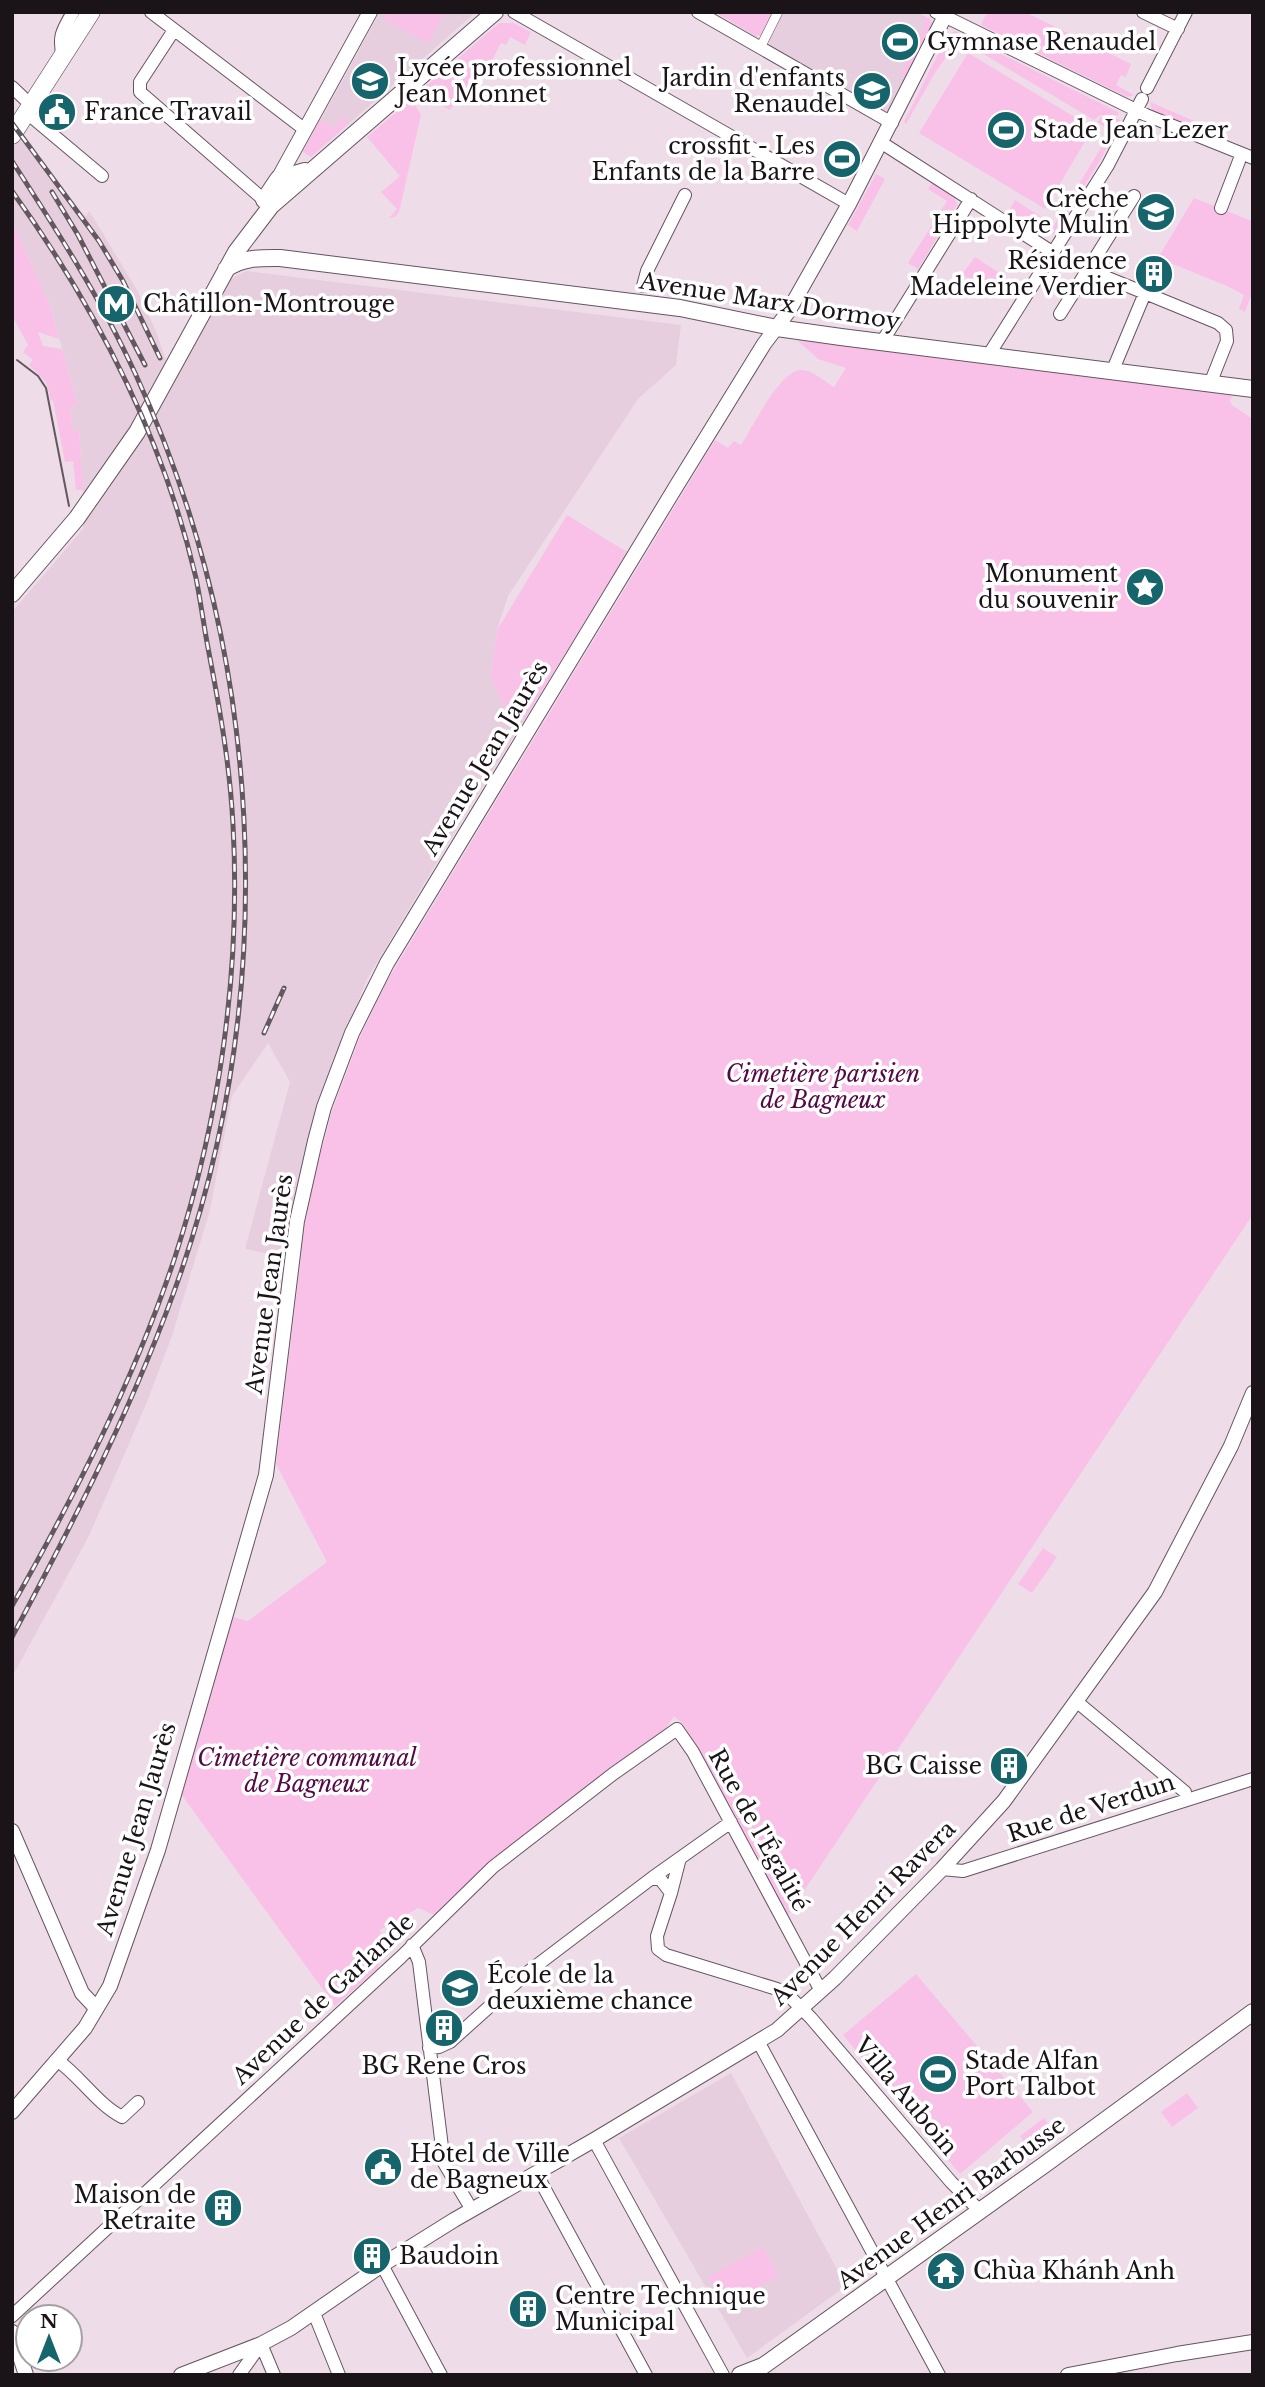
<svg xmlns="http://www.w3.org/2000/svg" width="1265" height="2387" font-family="'Libre Baskerville',serif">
<rect width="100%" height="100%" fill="#efdce9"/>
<path fill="#e7cedf" d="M380 12H476L311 157 303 152Z
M782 12H916L930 19 933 25 890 110 886 111 770 45 769 38Z
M12 118 77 209 86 216 89 211 93 217 137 290 156 331 173 381 227 281 246 271 681 325 676 365 638 399 508 596 497 630 491 678 506 711 525 719 471 805 367 979 338 1052 289 1258 245 1249 290 1082 268 1043 232 1096 210 1210 172 1336 147 1402 89 1536 12 1677V612L83 529V492L79 431H73L70 406 77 405V403L50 305 12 222Z
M731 2073 846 2286 747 2358 619 2138Z"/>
<path fill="#f9c1e8" d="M387 12H445L428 43 383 19Z
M715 12H775L763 35 755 36Z
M990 12H1025L1131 64 1126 77 1121 75 1116 85 1134 95 1127 97 981 25 986 14 988 15Z
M922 15 930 19 933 25 907 77 900 74 925 26Z
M499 23H513L531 32 525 45 510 37 506 45 501 43 470 102 461 97 455 102 450 110 418 93Z
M955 31 1118 112 1119 115H1100L1094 120 965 43 955 45 936 71 906 124 904 122 948 34Z
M968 53 1093 128 1045 209 919 133Z
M412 99 421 115 399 212 395 217 389 218 397 209 381 192 400 176 367 137Z
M1150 102 1229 136 1227 140 1152 110Z
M341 117 349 122 311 157 303 152 320 120 335 128Z
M1101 117H1112L1121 120 1101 159 1054 234 1046 235 1009 211 1015 200 1054 225 1107 138 1105 127 1097 122Z
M876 174 885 179 857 231 848 225Z
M933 182 954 196 957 205 918 269 908 263 947 201 928 189Z
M1194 198 1252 221 1253 298H1250L1245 312 1239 309 1244 295 1227 286 1158 258Z
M12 222 50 305 59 339 38 332 43 346 62 349 77 403V405L70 406 73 431 79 430 83 490H76L73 461 65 462 53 400 51 401 46 382 29 365 33 360 23 352 28 345 12 315Z
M975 257 1001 274 990 290 991 293 960 273H963Z
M797 340 1228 394 1232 396 1230 401 1232 405 1253 419V1214L788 1915 683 1724 674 1716 665 1730 487 1867 434 1915 418 1908 380 1930 381 1934 377 1938 379 1942 376 1944 380 1963 377 1969 335 2006 181 1794 201 1714 233 1617 248 1621 327 1562 276 1464 305 1224 315 1174 332 1111 360 1037 387 981 715 440 728 448 734 441 741 445C752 428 780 370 801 370 812 369 825 382 834 387L846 368 818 359Z
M567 515 627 552 525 719 506 711 491 678 497 630Z
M1043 1548 1057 1557 1032 1593 1018 1584Z
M916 1974 1033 2112 960 2174 843 2035Z
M1187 2093 1198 2108 1172 2127 1161 2112Z
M1044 2118 1056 2135 1032 2153 1020 2136Z
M763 2247 778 2276 724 2305 708 2277Z"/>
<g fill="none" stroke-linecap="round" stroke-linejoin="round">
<g stroke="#655560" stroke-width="10">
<path id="pedestrian" d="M760 48 778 12"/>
</g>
<g stroke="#655560" stroke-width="14">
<path id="minor" d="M151 12 304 129
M514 12 849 204
M698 12 892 123
M936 12 1146 115 1253 158
M1143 12 1178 29
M174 30 140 82V92L264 200
M63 58C58 36 62 31 73 12
M12 87 32 106
M1147 88 1186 12
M27 113 102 176
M882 143 1052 252
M1221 208 1239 161
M1088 270 1145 293
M643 286 647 271 685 195
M1060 314 1134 196
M882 342 971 199
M988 356 1108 165 1142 99
M1112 372 1145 293 1218 323 1226 330 1227 341 1210 384
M1076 1701 1185 1792
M942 1869 963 1871 1253 1779
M652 1878 661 1880 671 1893 657 1936 658 1949 666 1955 777 1989 789 1996 811 2018 951 2182 980 2211
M671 1893 680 1858
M412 1945 419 1962 444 2163 472 2210
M758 2041 939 2375
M429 2048 439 2047 450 2042 528 1972 652 1878 731 1822
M57 2060C81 2077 97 2104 122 2117L138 2102
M594 2140 723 2375
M536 2173 646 2375
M382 2265 441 2375
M314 2313 339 2375
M12 2316 401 1957 493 1867 613 1774 677 1729 693 1752 821 1991
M261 2344 274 2375
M239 2375 261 2344"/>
</g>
<g stroke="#655560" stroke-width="16">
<path id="tertiary" d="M278 179 370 12
M12 1831 82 1993 96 2008
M12 2112 85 2028 110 1986 158 1850 266 1475 297 1221 315 1141 324 1107 352 1033 387 963 677 485 764 344 788 312 849 204 947 12
M12 2332 26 2375
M181 2375 261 2344 291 2328 382 2265 454 2220 594 2140 777 2030 835 1978 942 1869 1004 1801 1155 1592 1231 1446 1253 1393
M1068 2375 1177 2354 1253 2342"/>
</g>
<g stroke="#655560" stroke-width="18">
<path id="secondary" d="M264 200 278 179 305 171
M226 269C243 257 260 258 280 258L680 308 777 328 841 337 1253 389
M12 594 77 518 137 432 236 252 271 206 495 12
M740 2375 763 2366 1044 2165 1253 2012"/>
</g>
<g stroke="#655560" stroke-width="19">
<path id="primary" d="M12 135 91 12"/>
</g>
<use href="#pedestrian" stroke="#fff" stroke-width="9"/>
<use href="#minor" stroke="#fff" stroke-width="12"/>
<use href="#tertiary" stroke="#fff" stroke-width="14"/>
<use href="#secondary" stroke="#fff" stroke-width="16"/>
<use href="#primary" stroke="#fff" stroke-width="18"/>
<path stroke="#645860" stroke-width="2" d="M17 360 38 376 46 388 69 506"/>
<g stroke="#645860" stroke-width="5">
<path id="rail" d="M12 123 99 241 123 281 160 358
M12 161C56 229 101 299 135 373 264 653 281 980 181 1272 137 1399 75 1519 12 1637
M12 191C96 308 163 437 196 578 201 603 204 628 209 653 220 710 230 766 233 825 241 970 220 1118 175 1257 135 1378 75 1495 12 1606
M52 192 78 235 145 365
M264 1033 284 988"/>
</g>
<use href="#rail" stroke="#fff" stroke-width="2.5" stroke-dasharray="8" stroke-linecap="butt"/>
</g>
<defs>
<g id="stadium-disc" transform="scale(2.0125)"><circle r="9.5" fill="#16646c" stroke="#fff"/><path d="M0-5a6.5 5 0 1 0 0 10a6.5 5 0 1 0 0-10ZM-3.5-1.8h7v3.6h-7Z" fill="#fff"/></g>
<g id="school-disc" transform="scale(2.0125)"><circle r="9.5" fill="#16646c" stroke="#fff"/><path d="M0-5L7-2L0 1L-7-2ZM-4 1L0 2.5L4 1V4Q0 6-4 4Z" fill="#fff"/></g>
<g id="civic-disc" transform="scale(2.0125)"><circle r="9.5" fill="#16646c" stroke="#fff"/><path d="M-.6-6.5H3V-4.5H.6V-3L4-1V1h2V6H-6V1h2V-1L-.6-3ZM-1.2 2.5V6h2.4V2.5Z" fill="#fff"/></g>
<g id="building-disc" transform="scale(2.0125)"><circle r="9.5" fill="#16646c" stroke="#fff"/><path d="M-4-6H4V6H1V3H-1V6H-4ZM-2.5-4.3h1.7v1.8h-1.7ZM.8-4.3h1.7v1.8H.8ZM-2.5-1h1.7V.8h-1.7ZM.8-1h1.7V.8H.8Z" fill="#fff"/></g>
<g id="metro-disc" transform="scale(2.0125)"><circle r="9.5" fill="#16646c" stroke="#fff"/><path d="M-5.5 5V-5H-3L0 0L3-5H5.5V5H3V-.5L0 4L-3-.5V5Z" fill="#fff"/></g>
<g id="sight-disc" transform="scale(2.0125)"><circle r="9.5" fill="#16646c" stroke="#fff"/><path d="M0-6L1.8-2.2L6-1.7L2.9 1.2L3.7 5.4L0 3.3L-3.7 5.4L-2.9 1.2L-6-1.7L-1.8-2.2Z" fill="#fff"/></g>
<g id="temple-disc" transform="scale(2.0125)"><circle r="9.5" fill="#16646c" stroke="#fff"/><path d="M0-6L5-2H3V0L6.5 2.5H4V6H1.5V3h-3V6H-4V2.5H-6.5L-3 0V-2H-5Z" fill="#fff"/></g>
</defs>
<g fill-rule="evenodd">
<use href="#stadium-disc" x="900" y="42"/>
<use href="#school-disc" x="370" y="81"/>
<use href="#school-disc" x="872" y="91"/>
<use href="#civic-disc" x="57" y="112"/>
<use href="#stadium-disc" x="1006" y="130"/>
<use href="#stadium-disc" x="842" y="159"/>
<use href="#school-disc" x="1156" y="212"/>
<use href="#building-disc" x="1154" y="274"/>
<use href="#metro-disc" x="116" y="304"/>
<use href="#sight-disc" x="1145" y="587"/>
<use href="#building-disc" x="1009" y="1766"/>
<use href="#school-disc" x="460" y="1988"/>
<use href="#building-disc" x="444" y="2028"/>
<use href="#stadium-disc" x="938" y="2074"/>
<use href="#civic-disc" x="383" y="2167"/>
<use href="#building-disc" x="223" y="2208"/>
<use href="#building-disc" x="372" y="2256"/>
<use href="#temple-disc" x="946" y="2271"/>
<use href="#building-disc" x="528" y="2309"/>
</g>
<g text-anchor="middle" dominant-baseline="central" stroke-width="7" stroke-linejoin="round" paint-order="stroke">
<g font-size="23" fill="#1a1318" stroke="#fff" text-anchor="start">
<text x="927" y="42">Gymnase Renaudel</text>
<text x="397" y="68">Lycée professionnel<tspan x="397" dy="26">Jean Monnet</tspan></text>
<text x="845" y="78" text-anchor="end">Jardin d'enfants<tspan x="845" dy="26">Renaudel</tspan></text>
<text x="84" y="112">France Travail</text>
<text x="1033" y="130">Stade Jean Lezer</text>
<text x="815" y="146" text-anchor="end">crossfit - Les<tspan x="815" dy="26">Enfants de la Barre</tspan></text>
<text x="1129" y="199" text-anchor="end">Crèche<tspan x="1129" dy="26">Hippolyte Mulin</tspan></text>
<text x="1127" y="261" text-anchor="end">Résidence<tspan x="1127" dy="26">Madeleine Verdier</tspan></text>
<text x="143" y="304">Châtillon-Montrouge</text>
<text x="1118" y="574" text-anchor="end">Monument<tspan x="1118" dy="26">du souvenir</tspan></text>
<text x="982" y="1766" text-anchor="end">BG Caisse</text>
<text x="487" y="1975">École de la<tspan x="487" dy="26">deuxième chance</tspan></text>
<text x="965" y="2061">Stade Alfan<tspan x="965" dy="26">Port Talbot</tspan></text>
<text x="444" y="2066" text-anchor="middle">BG Rene Cros</text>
<text x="410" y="2154">Hôtel de Ville<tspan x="410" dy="26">de Bagneux</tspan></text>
<text x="196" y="2195" text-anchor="end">Maison de<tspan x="196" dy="26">Retraite</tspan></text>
<text x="399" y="2256">Baudoin</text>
<text x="973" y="2271">Chùa Khánh Anh</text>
<text x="555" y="2296">Centre Technique<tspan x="555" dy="26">Municipal</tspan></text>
</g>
<g font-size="23" fill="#1a1318" stroke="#fff">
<text transform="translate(770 301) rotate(9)">Avenue Marx Dormoy</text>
<text transform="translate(485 758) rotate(-59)">Avenue Jean Jaurès</text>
<text transform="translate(269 1284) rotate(-82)">Avenue Jean Jaurès</text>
<text transform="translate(1091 1808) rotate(-18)">Rue de Verdun</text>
<text transform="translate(136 1829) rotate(-73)">Avenue Jean Jaurès</text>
<text transform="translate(759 1830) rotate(61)">Rue de l'Égalité</text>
<text transform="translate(863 1913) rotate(-45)">Avenue Henri Ravera</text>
<text transform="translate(323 1999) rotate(-43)">Avenue de Garlande</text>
<text transform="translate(906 2096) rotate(50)">Villa Auboin</text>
<text transform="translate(951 2203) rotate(-36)">Avenue Henri Barbusse</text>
</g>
<g font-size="23" font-style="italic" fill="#550a46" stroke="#fff">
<text x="823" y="1074">Cimetière parisien<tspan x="823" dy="26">de Bagneux</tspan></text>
<text x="307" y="1758">Cimetière communal<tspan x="307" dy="26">de Bagneux</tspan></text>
</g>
</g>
<rect width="1265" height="2387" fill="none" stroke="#1a1318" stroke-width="28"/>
<g transform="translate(49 2338)"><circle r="33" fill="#ffffff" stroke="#a3a1a3" stroke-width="2"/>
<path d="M0-5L12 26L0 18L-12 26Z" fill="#16646c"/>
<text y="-10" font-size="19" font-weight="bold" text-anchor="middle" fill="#1a1318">N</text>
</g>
</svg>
